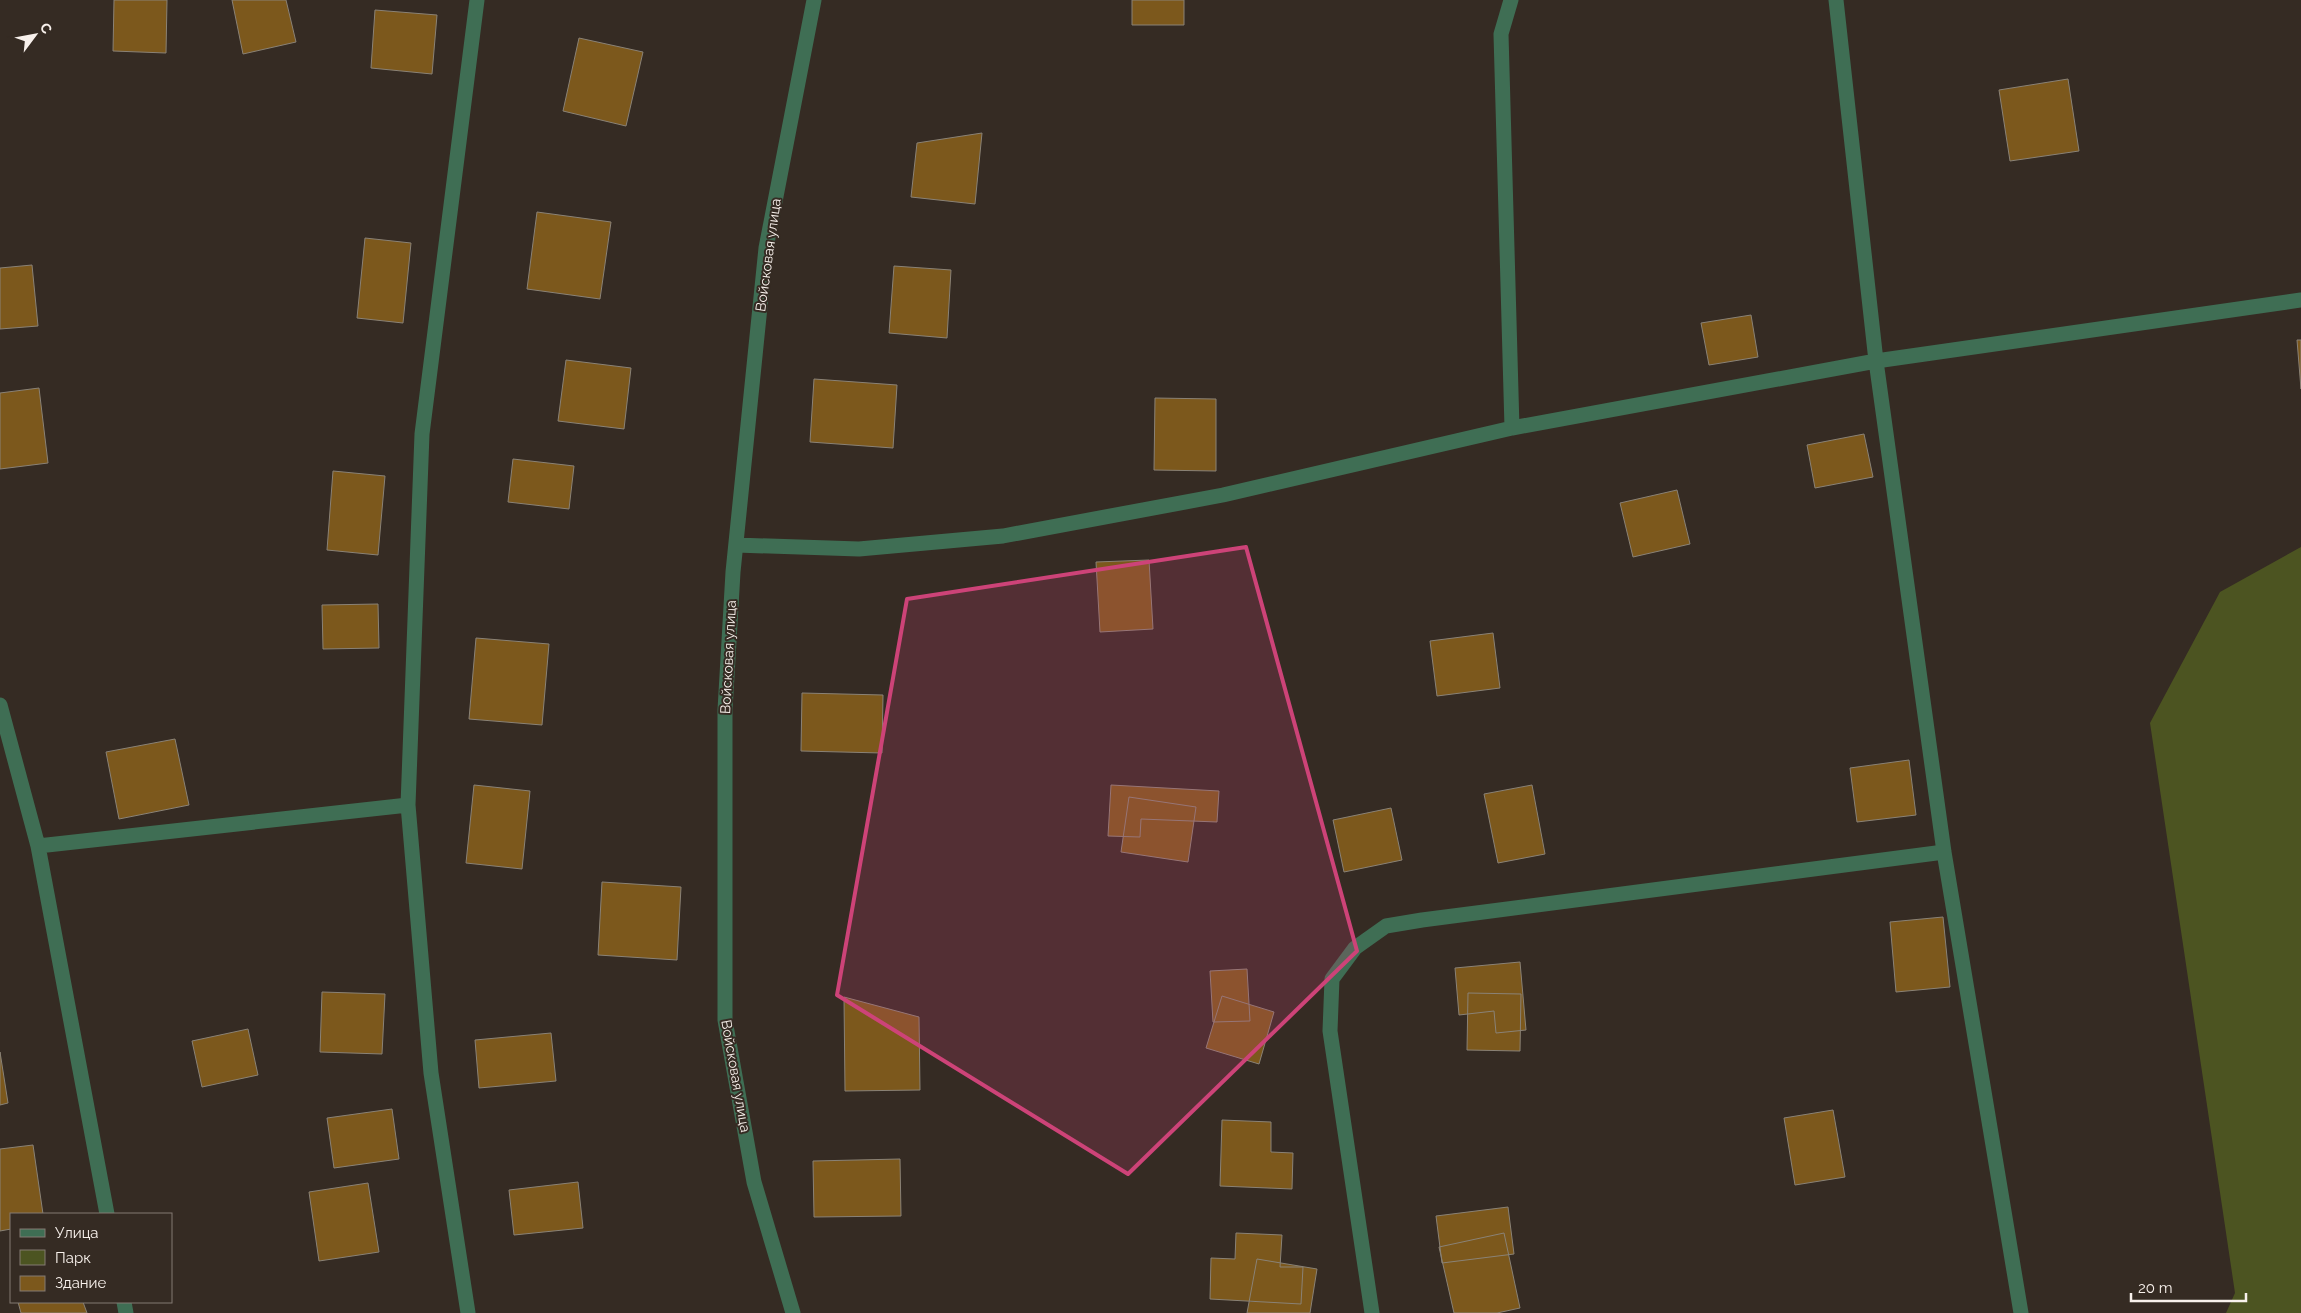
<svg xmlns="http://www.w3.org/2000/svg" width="2301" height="1313" font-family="Raleway,sans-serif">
<rect width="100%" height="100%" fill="#352b23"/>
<path fill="#4c5421" d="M2301 547V1313H2226L2235 1293 2150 723 2220 592Z"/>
<path fill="#7c581c" stroke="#8a8276" d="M114 0H167L166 53 113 51Z
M232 0H286L296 42 243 54Z
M1132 0H1184V25H1132Z
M375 10 437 15 432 74 371 68Z
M579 38 643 52 626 126 563 111Z
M2068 79 2079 151 2010 161 1999 90Z
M982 133 975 204 911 197 917 143Z
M537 212 611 222 600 299 527 289Z
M365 238 411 243 403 323 357 318Z
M32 265 38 326 0 329V268Z
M894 266 951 270 947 338 889 333Z
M1751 315 1758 357 1709 365 1701 323Z
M2297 340H2301V389Z
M566 360 631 368 624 429 558 421Z
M814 379 897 385 893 448 810 442Z
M39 388 48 463 0 469V393Z
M1155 398 1216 399V471L1154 470Z
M1864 434 1873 477 1815 488 1807 445Z
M513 459 574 466 569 509 508 502Z
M333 471 385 476 378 555 327 550Z
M1677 490 1690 544 1633 557 1620 503Z
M1149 560 1153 629 1100 632 1096 562Z
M378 604 379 648 323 649 322 605Z
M1493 633 1500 688 1437 696 1430 641Z
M476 638 549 644 542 725 469 719Z
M802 693 883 695 882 753 801 751Z
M175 739 189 805 119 819 106 752Z
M1909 760 1916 815 1857 822 1850 768Z
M474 785 530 791 522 869 466 863Z
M1111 785 1219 791 1217 822 1141 819 1140 837 1108 836Z
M1532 785 1545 854 1498 863 1484 794Z
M1129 797 1196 807 1188 862 1121 852Z
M1391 808 1402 860 1344 872 1333 820Z
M602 882 681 887 677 960 598 955Z
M1943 917 1950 987 1896 992 1890 922Z
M1520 962 1526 1030 1496 1033 1494 1011 1459 1015 1455 968Z
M1247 969 1250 1021 1213 1022 1210 971Z
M322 992 385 994 382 1054 320 1052Z
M1468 993 1521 994 1520 1051 1467 1050Z
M1222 996 1274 1012 1259 1064 1206 1048Z
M844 997 919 1017 920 1090 845 1091Z
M248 1029 258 1075 202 1087 192 1041Z
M551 1033 556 1081 479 1088 475 1040Z
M0 1052 8 1103 0 1105Z
M392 1109 399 1159 334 1168 327 1118Z
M1833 1110 1845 1177 1795 1185 1784 1118Z
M1222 1120 1271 1122V1152L1293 1153 1292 1189 1220 1186Z
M33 1145 43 1214H11V1229L0 1231V1149Z
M900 1159 901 1216 814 1217 813 1161Z
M578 1182 583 1228 514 1235 509 1190Z
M368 1183 379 1252 319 1261 309 1192Z
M1508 1207 1514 1254 1442 1263 1436 1216Z
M1236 1233 1282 1235 1280 1267H1303L1301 1304 1210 1299 1211 1258 1235 1259Z
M1504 1233 1520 1308 1497 1313H1454L1439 1247Z
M1257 1259 1317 1269 1310 1313H1247Z
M18 1302H83L87 1313H21Z"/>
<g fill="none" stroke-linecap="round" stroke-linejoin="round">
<path stroke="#3f6e54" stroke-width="15" d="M1511 0 1501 34 1512 428
M1836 0 1876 361 1944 852 2021 1313
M736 545 859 549 1003 536 1223 495 1512 428 1876 361 2301 300
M0 705 38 846 107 1214
M38 846 408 805
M124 1302 126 1313
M468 1313 431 1073 408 805 422 434 477 0
M793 1313 754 1182 725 1020V710L733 572 766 248 814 0
M1372 1313 1330 1031 1332 979 1355 948 1386 926 1422 920 1944 852"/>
</g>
<path fill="#cd4378" fill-opacity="0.2" stroke="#cd4378" stroke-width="4" stroke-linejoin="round" d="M1246 547 1357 951 1128 1174 837 995 907 599Z"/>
<g text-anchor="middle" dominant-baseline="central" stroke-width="4" stroke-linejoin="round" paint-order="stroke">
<g font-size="14" fill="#f8f1ec" stroke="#352b23">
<text transform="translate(768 255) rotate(-82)">Войсковая улица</text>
<text transform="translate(728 657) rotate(-87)">Войсковая улица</text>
<text transform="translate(736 1076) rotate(80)">Войсковая улица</text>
</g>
</g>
<rect x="10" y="1213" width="162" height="90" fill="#352b23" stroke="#837a73"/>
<rect x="20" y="1229" width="25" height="8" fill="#3f6e54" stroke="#837a73"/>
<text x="55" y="1238" font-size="15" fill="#f8f1ec">Улица</text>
<rect x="20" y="1250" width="25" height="15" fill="#4c5421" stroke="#837a73"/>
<text x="55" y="1263" font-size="15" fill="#f8f1ec">Парк</text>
<rect x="20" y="1276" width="25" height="15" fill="#7c581c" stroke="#837a73"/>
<text x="55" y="1288" font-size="15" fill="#f8f1ec">Здание</text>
<g transform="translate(35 35) rotate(58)" stroke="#352b23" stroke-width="4" paint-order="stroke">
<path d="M0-4L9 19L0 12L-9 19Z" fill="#f8f1ec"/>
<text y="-8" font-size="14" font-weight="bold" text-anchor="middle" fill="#f8f1ec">С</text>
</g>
<path d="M2131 1293v8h115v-8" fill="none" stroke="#f8f1ec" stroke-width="2.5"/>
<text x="2138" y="1293" font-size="15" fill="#f8f1ec" stroke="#352b23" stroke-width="4" paint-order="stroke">20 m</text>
</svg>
